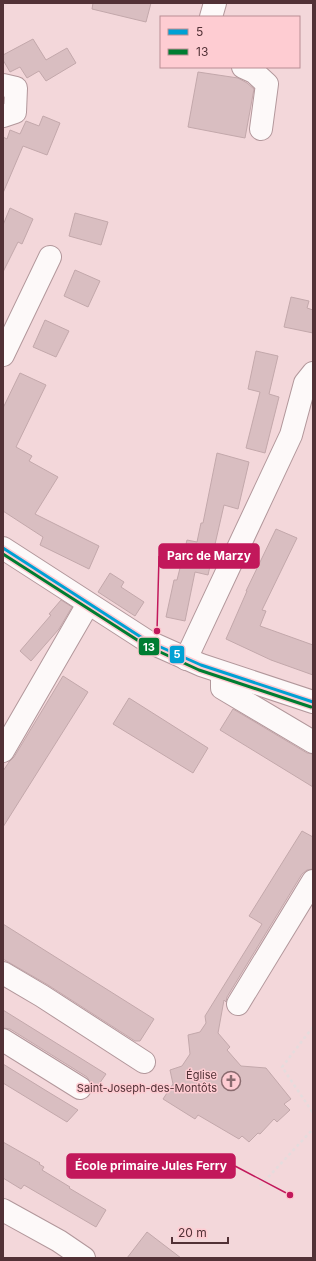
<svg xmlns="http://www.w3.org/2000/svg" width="316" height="1261" font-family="Inter,sans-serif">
<rect width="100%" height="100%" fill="#f3d7da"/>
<path fill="#d9bec1" stroke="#c3a8ab" d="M93 3H151L146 22 92 9Z
M33 39 46 60 67 48 76 63 46 81 39 71 27 78 20 67 10 72 3 60V55Z
M198 72 238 78 247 83 254 89 245 138 188 127Z
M43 116 60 123 47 155 23 146 3 193V137L7 139 10 130 20 134 26 121 39 126Z
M10 208 33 219 22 244 18 242 3 272V225Z
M75 213 108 222 101 245 69 236Z
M75 270 100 281 88 307 64 296Z
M291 297 309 301 307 308 313 310V333L284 327Z
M45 320 69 331 56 357 33 347Z
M256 351 278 356 269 394 279 397 265 453 246 448 260 392 248 389Z
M20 373 46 385 16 447 32 456 29 461 58 477 35 514 99 546 89 569 40 545 43 537 3 511V408Z
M217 453 249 462 238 509 224 505 208 575 195 572 185 621 166 617 174 580H177L187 540 197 542 201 523H203Z
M276 529 297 538 262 610 266 611 260 626 313 645V675L271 660 226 639 247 591H246Z
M110 573 124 582 121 587 144 602 135 616 98 592Z
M61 600 72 607 59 629 31 661 20 651 51 615 49 614Z
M63 676 88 692 3 827V771L9 762 14 757Z
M129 698 208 748 193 773 113 724Z
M233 709 307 753 313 754V787L220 730Z
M302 831 313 837V869L307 870 302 874 227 997 226 1002 224 1000 218 1033 230 1047 227 1050 241 1066 266 1068 291 1099 284 1104 290 1110 277 1122 274 1119 260 1134 258 1133 249 1142 242 1136 239 1139 198 1115 195 1119 163 1099 173 1084 170 1070 182 1066 190 1054 188 1035 200 1032 206 1023 205 1016 262 924 249 916Z
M3 924 154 1019 140 1041H135L48 985 3 959Z
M3 1010 106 1074 97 1087 91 1084 87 1077 10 1029 3 1028Z
M3 1064 45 1090 78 1110 67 1122 3 1083Z
M3 1142 40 1163 39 1164 44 1167 42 1170 70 1187 69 1188 106 1210 96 1227 24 1185 21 1189 3 1178Z
M147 1232 181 1258H127Z"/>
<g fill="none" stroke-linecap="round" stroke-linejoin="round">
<g stroke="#b2979b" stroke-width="24">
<path id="minor" d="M211 17 215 3
M243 67 254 72 267 84 261 129
M3 85 16 88 15 112 3 116
M3 355 50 257
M186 659 291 435 305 383 313 373
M222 673V688L313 742
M3 751 88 604
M3 973 42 996 144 1062
M238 1004 313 881
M3 1040 80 1088
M3 1210 59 1241 84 1258"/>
</g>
<g stroke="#b2979b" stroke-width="24">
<path id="major" d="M3 548 147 641 201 665 313 702"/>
</g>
<path stroke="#e5dcdd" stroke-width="2.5" stroke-dasharray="3 3" stroke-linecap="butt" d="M313 1027 282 1067 313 1113
M260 1186 313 1129"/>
<use href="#minor" stroke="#fdf9f9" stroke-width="22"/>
<use href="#major" stroke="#fdf9f9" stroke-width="22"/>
<g stroke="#feccd2" stroke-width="6">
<path id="bus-1" d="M3 548 147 641 201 665 313 702"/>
</g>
<g stroke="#feccd2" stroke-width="6">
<path id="bus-2" d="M3 554 145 645 199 670 311 707"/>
</g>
<use href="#bus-1" stroke="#00a1d4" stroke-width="3"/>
<use href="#bus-2" stroke="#007d32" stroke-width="3"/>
</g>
<defs>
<g id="church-ring" transform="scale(1)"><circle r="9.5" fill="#feccd2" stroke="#8a6b6f" stroke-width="1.5"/><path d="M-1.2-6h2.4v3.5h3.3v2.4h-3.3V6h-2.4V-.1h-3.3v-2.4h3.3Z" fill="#8a6b6f"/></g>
</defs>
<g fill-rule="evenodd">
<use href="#church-ring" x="231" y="1081"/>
</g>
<g text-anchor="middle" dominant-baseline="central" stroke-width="3" stroke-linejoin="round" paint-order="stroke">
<g font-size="11" fill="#523136" stroke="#feccd2" text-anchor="end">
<text x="217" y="1075">Église<tspan x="217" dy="13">Saint-Joseph-des-Montôts</tspan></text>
</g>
</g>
<path fill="none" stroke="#c2185b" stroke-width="1.5" d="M157 631L159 556M290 1195L235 1166"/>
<g fill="#c2185b" stroke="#feccd2" stroke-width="1.5">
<circle cx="157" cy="631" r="4"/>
<circle cx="290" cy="1195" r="4"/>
</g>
<g fill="#c2185b" stroke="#c2185b" stroke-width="1.5">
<rect x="159" y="544" width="100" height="24" rx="4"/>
<rect x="67" y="1154" width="168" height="24" rx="4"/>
</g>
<g font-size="12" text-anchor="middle" font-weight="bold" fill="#fff">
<text x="209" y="560">Parc de Marzy</text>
<text x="151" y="1170">École primaire Jules Ferry</text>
</g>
<g stroke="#feccd2" stroke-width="1.5">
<rect x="138" y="637" width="22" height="19" rx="4" fill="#007d32"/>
<rect x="169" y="645" width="16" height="19" rx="4" fill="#00a1d4"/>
</g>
<g font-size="11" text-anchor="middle" font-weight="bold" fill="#fff">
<text x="149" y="651">13</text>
<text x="177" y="658">5</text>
</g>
<rect width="316" height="1261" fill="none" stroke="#523136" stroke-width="8"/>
<rect x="160" y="16" width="140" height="52" fill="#feccd2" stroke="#b98e94"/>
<rect x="168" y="29" width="20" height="6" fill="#00a1d4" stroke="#b98e94"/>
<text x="196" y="36" font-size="12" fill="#523136">5</text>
<rect x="168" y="49" width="20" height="6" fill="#007d32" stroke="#b98e94"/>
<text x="196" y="56" font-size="12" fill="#523136">13</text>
<path d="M172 1237v6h56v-6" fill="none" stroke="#523136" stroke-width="2"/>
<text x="178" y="1237" font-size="12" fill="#523136" stroke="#feccd2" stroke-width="3" paint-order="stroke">20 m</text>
</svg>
